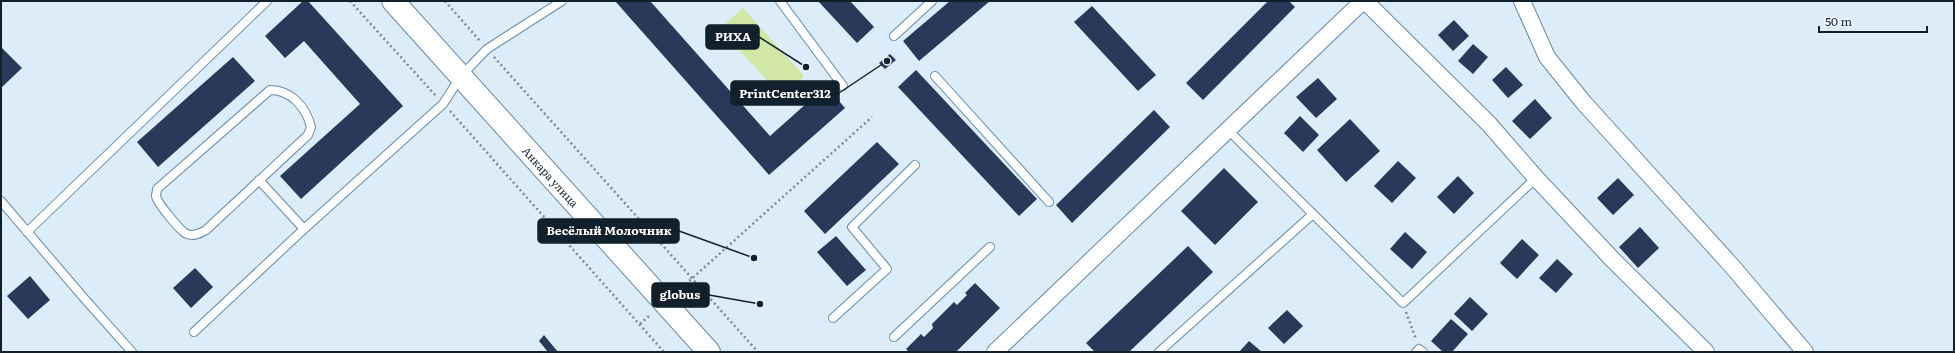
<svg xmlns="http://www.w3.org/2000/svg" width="1955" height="353" font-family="Literata,serif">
<rect width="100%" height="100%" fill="#dcecf9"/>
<path fill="#d0e7a5" d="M743 8 804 76 782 97 720 29Z"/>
<path fill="#283959" d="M303 1H308L403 106 301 199 280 176 360 104 304 41 285 58 265 36Z
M615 1H650L770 136 826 86 845 108 769 175Z
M818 1H850L874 27 857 43Z
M950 1H990L919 61 903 41Z
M1268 1H1289L1295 7 1203 100 1186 83Z
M1092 6 1156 75 1138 91 1074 22Z
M1454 20 1469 36 1453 51 1438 35Z
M1473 44 1488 57 1473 74 1458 61Z
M1 47 22 68 2 87 1 86Z
M890 54 896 60 885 69 879 63Z
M233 57 255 81 158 167 137 142Z
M1506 67 1523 85 1508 98 1492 80Z
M916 70 1037 199 1019 216 898 87Z
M1318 78 1337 99 1316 118 1296 97Z
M1535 99 1552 118 1530 139 1512 121Z
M1154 110 1170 127 1072 223 1056 205Z
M1300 116 1319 135 1303 152 1284 133Z
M1350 119 1380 151 1346 182 1317 150Z
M877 142 899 164 825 234 804 211Z
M1398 161 1416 178 1392 203 1374 186Z
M1224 168 1258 202 1215 245 1181 211Z
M1458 176 1474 193 1454 214 1437 197Z
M1618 178 1634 195 1613 215 1597 198Z
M1640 227 1659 248 1638 268 1619 247Z
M1405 232 1427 252 1412 269 1390 249Z
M836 236 866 270 847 286 817 252Z
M1522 239 1539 255 1517 279 1500 263Z
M1188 246 1213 272 1129 352H1095L1086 343Z
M1557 259 1573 274 1556 293 1539 278Z
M195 268 213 287 191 308 173 288Z
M30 276 50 300 28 319 7 296Z
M975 283 1000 308 956 352H909L906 349 921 334 924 337 933 328 932 324 954 302 957 305 967 295 965 293Z
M1470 297 1488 314 1472 331 1454 314Z
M1287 310 1303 326 1284 344 1268 328Z
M1451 319 1468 334 1452 352H1443L1431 341Z
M544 335 558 352H548L539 341Z
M1249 341 1262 352H1239Z"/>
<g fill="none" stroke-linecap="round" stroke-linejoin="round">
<g stroke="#668aa8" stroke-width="10">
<path id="lane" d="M780 1 843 86
M894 36 932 1
M935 76 1049 202
M270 90C291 90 306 107 311 127L308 135 206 230C200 234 191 237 185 233 179 229 157 203 156 196 156 194 157 192 157 189Z
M1228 130 1403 303 1536 178
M259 180 304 229
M1 201 83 297 132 352
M27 232 267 1
M833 318 887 269 852 227 915 165
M194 332 304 229 443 104 461 76 487 49 562 1
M894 337 990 247
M1159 352 1313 214
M1416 352 1419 349 1423 352"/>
</g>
<g stroke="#668aa8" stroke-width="18">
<path id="street" d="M1365 1 1489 124 1536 178 1612 259 1706 352
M1522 1 1547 57 1584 103 1731 265 1805 352
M995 352 1363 1"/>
</g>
<g stroke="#668aa8" stroke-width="24">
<g id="secondary">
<path id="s1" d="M393 1 709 352"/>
</g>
</g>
<path stroke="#7a8a96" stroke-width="2.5" stroke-dasharray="2 3" stroke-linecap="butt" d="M350 1 436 96
M445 1 480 41
M494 57 758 352
M450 111 664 352
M678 291 872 117
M1406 312 1416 339
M640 324 651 314"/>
<use href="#lane" stroke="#fff" stroke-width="8"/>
<use href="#street" stroke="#fff" stroke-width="16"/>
<use href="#secondary" stroke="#fff" stroke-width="22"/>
</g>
<g text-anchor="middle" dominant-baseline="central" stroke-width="4" stroke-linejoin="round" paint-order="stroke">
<g font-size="11" fill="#11202b" stroke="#f0f8ff">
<text stroke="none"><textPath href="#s1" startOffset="236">Анкара улица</textPath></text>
</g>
</g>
<path fill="none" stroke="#11202b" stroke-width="1.5" d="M806 67L759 37M887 61L839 93M754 258L679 231M760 304L709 295"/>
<g fill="#11202b" stroke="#f0f8ff" stroke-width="1.5">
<circle cx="806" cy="67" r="4"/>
<circle cx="887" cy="61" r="4"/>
<circle cx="754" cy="258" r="4"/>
<circle cx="760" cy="304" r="4"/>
</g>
<g fill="#11202b" stroke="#11202b" stroke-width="1.5">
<rect x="706" y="25" width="53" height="24" rx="4"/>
<rect x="731" y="81" width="108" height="24" rx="4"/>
<rect x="538" y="219" width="141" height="24" rx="4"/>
<rect x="652" y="283" width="57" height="24" rx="4"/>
</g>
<g font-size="12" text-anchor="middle" font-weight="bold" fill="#fff">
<text x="733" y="41">РИХА</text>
<text x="785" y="98">PrintCenter312</text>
<text x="609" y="235">Весёлый Молочник</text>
<text x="680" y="299">globus</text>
</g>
<rect width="1955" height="353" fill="none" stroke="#11202b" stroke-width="4"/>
<path d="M1819 26v6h108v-6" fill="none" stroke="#11202b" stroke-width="2"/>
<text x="1825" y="26" font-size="12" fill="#11202b" stroke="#f0f8ff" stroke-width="3" paint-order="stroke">50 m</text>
</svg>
